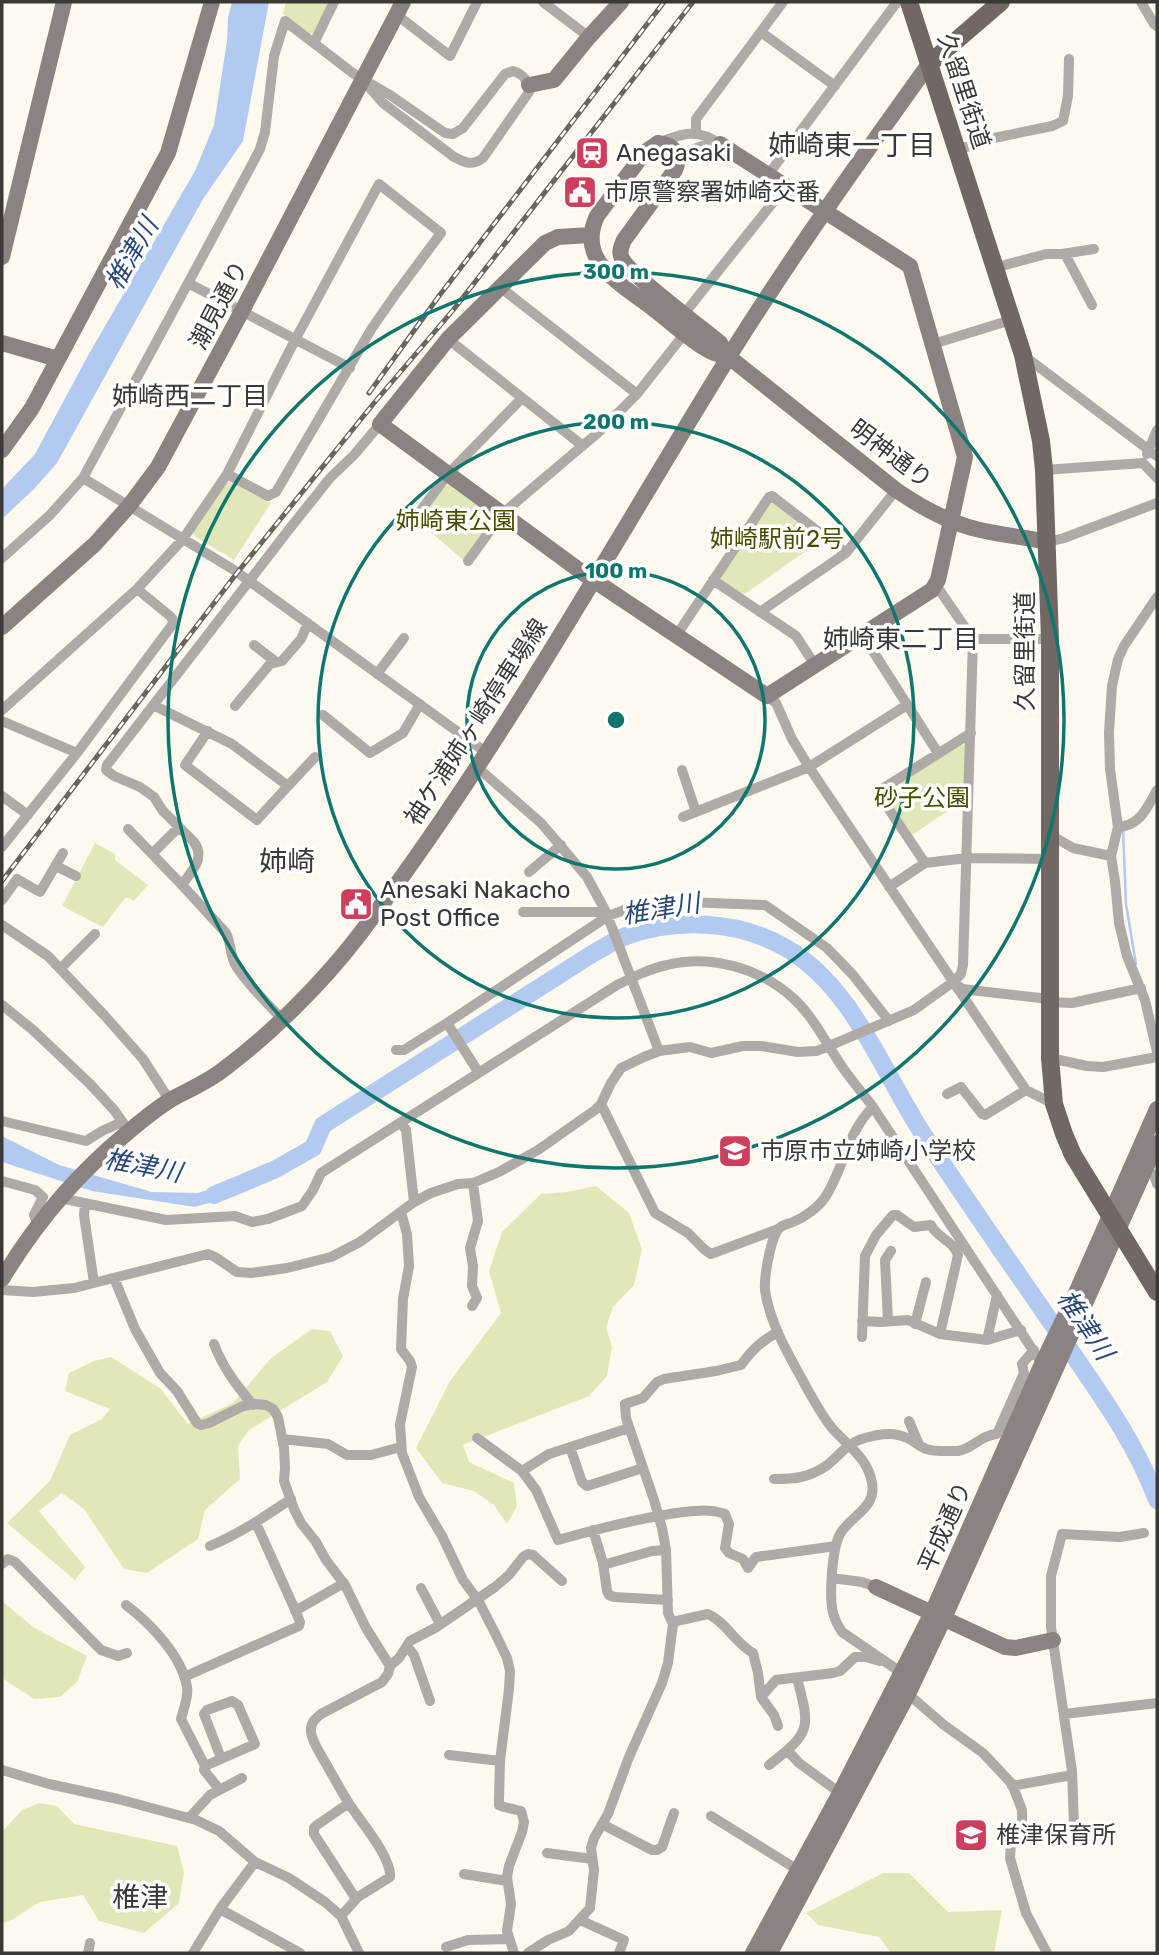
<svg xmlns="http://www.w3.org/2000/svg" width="1159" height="1955" font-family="Rubik,'Noto Sans JP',sans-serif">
<rect width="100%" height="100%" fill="#fef9ee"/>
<path fill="#e2e7b9" d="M286 2H329L314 33 310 34 283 14Z
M230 482 271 503 234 560 194 536 193 533 226 483Z
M449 484 490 515 491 520 463 560 419 522 444 486Z
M773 503 822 540 743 595 722 581 721 577 769 504Z
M962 744 966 746 963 801 912 835 886 796V792Z
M95 843 115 854V860L148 885 134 901 126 897 103 927 62 906Z
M596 1186 629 1213 642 1249 634 1285 613 1307 606 1327 612 1347 607 1376 589 1396 463 1445 469 1462 514 1483 517 1506 507 1524 494 1505 474 1491 442 1483 416 1448 450 1381 501 1313 489 1271 502 1232 541 1194 567 1192Z
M312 1329 330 1331 343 1356 327 1382 249 1430 238 1446 240 1479 205 1510 198 1539 147 1573 124 1569 84 1509 62 1493 39 1511 85 1567 75 1580 7 1523 50 1481 70 1435 102 1419 110 1409 65 1391 69 1373 94 1361 111 1357 160 1388 188 1424 233 1403 271 1358Z
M2 1601 33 1627 87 1656 77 1682 60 1697 34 1699 2 1678Z
M39 1803 57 1806 74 1824 177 1846 184 1872 179 1903 144 1933 99 1921 83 1895 40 1902 8 1922 2 1923V1832L22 1810Z
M883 1873H909L948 1912 1002 1910 994 1953H891L879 1937 818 1925 806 1913Z"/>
<path fill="#b2caf1" d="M232 2H269L243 141 203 199 57 463 34 489 2 519V489L35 454 90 352 195 171 214 125 227 41 228 17Z
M2 1136 59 1165 152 1192 198 1193 233 1182 237 1195 195 1207 92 1191 2 1162Z"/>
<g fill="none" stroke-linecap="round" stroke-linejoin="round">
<path stroke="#b2caf1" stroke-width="2.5" d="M1123 828 1126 904 1136 964"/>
<path stroke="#b2caf1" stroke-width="18" d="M214 1195 274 1170 313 1148 323 1125 589 956C601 949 613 941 626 936 677 918 738 920 786 948 853 987 882 1071 923 1134 969 1205 1018 1274 1066 1344 1100 1394 1136 1443 1157 1500"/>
<path stroke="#afa9a8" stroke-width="10" d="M543 2 589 37
M1141 2 1154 24 1157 26
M397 15 450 56 477 2
M761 32 835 86
M314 43 334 2
M696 132V119L783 2
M658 143C683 133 697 128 720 144
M957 150 994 138 1052 126 1063 121 1068 96 1069 59
M678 155 705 145 720 144
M768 175 897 2
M1065 254 1092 305
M994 268 1046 254H1062L1094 249
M188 283 350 368
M501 288 637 394
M684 314 786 186
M448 339 583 446
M933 344 1011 320
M1023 355 1157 456
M1147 454 1157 430
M1143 463 1157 478
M1044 470 1143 463
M83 478 234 570 487 753
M416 517 448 474 522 398
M1048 542 1064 538 1157 503
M2 558 50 515 83 478 249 170 260 149 265 132 274 56 285 21 354 74 390 95 445 133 453 134 463 128 505 74 513 71C524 74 528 81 529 92L483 158C472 166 466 163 454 157L383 103 363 80
M468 561 502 514 600 431 637 394 685 333
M713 580 796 636 815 665
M1157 597 1124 646 1118 659 1112 686 1109 732 1110 769 1118 827 1111 856 1115 881 1119 923 1127 956 1145 1000 1157 1052
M760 612 846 553 896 490
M862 634 938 753
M676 636 769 497 772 496 846 553
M973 639H1050
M254 645 276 662
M377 674 404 638
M767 696 776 703 792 739 809 767 1026 1090 1054 1104
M153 705 232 744 288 786 315 757
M235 706 270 664 282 661 301 639 308 623
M2 710 137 589 183 539 227 474 295 340 379 184 441 233 395 295 372 328 276 492 268 496 227 474
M323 715 370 753 403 733 420 704
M2 721 77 753
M208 731 185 765 257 820 288 786
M477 767 541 823 587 877 606 912 659 1051
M682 770 696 812
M2 796 28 815
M683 817 809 767 907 705
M1118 827C1140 826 1147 808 1157 790
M128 829 182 885
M1049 834 1073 848 1111 856
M2 847 77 753 172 625 173 620 170 616 137 589
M153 853 179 827
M925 863 880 796 882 789 971 733
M56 866 76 876
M529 872 561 845
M889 887 925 863 967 858 1049 859
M2 900 17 879 40 892 63 853
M523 912H606
M2 925 48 956 105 1016 143 1059 170 1101
M60 969 95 934
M955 983 962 989 1049 999
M1049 1002 1072 1003 1141 988
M2 1005 33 1030 90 1084 114 1110 129 1131
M282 1019C268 1004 245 982 235 964 230 954 231 943 226 933L182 885C191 871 206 859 194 842L163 811 154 797 140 787 114 776 106 770 107 765 287 532 330 478 354 455 380 424
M447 1023 479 1073
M396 1050H404L447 1023 608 916 630 908 686 902 765 905 827 948 853 975 889 1021
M1050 1058 1087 1066 1103 1067 1157 1057
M947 1094 961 1087 982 1114 985 1115 1026 1090
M601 1104 655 1213 688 1233 705 1250 711 1254 778 1229
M873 1107C848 1131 844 1167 826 1196 819 1207 805 1217 793 1222 786 1225 779 1225 776 1233 770 1244 764 1277 765 1290 770 1326 792 1360 809 1392 816 1404 823 1417 832 1428 847 1445 868 1458 872 1483 877 1508 850 1516 840 1534 832 1549 829 1596 833 1613 835 1620 838 1626 842 1632L902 1673
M2 1121 86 1141 102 1131 122 1122
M401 1123 406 1130 414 1202
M1146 1170 1154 1175 1157 1184
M2 1181 35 1190 43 1197 34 1215 38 1226
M60 1198 166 1220 235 1216 252 1222 268 1219 302 1206 313 1190 321 1173 617 985C633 977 649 969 667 965 710 954 760 968 793 998 814 1017 827 1045 843 1068 853 1082 863 1094 873 1107L1042 1364
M85 1203 84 1215 94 1283
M401 1212 407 1234 409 1266 403 1299 401 1349 410 1361 412 1367 400 1424 402 1453 419 1497 442 1536 463 1580 478 1600 496 1635 507 1658 510 1671 509 1689 500 1761 499 1800V1805L504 1807 521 1811 524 1822 522 1832 509 1866 507 1877 511 1904 507 1931 514 1953
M114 1278 135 1329 160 1373 177 1391 197 1423 201 1425 209 1423 243 1406 256 1404 266 1405 273 1409 278 1417 284 1448 285 1468 284 1481 294 1509 301 1523 316 1542 326 1560 345 1585 366 1628 390 1666 388 1674 382 1682 321 1714C315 1719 310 1723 311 1732 312 1742 320 1753 325 1762 333 1776 341 1791 350 1805 361 1822 392 1858 390 1877L358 1897 341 1916
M2 1290 33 1292 74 1288 208 1254 215 1257 237 1272 251 1273 287 1268 331 1257 360 1242 414 1202 431 1193 458 1184 473 1183 499 1172 538 1150 595 1110 601 1104 611 1083 621 1068 644 1057 659 1051 690 1047 711 1053 743 1046H761L798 1052 817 1051 914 1010 953 982 961 974 963 965 973 639 936 585
M472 1306 477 1298 472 1286 473 1266 470 1248 478 1221 473 1183
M862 1321 881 1322 908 1320 940 1334 987 1340 1021 1330
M888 1321 885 1260 891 1251
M915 1324 926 1282
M862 1337 865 1256 876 1235 893 1215H897L914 1227 931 1225C937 1238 953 1240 958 1255L940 1334
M987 1340 997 1295
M214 1344C223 1368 237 1386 253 1405
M909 1421 919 1445
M477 1438 522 1471 536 1490 558 1540C597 1529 636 1519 676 1513 693 1511 709 1508 725 1514L729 1524 725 1548 729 1553 743 1559 748 1568 756 1557 836 1546
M282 1439 328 1444 347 1455H371L401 1447
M570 1447 582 1482 587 1486 643 1468
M522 1471 549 1454 629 1428
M774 1479C795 1479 808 1478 826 1466 839 1456 848 1442 865 1438 878 1434 894 1431 907 1438 914 1441 919 1446 926 1449 935 1452 949 1451 958 1451 972 1449 981 1435 997 1434L1024 1373 1022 1364 1034 1350
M593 1530 603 1563 607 1591 609 1595 614 1597 668 1600
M210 1546C239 1534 264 1517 291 1499
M2 1564 8 1559 15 1562 101 1650 118 1656 127 1653
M603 1565 652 1551 666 1550
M832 1578 862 1582 876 1587
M421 1588 440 1624
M126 1605C150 1623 182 1656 187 1687 189 1697 183 1710 181 1719L205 1766
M295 1611 344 1583
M672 1622 708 1614C726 1622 735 1643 753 1653L758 1673 761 1697 774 1715 778 1726
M407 1646 414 1655 430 1701
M390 1666 399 1658 410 1641 435 1628 495 1587 509 1575 523 1557 528 1554 533 1555 562 1581
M184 1677 299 1626 300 1622 296 1612 256 1523
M908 1694 944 1725 983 1753 1012 1784 1022 1810V1822L1011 1842 1010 1858 1026 1913 1047 1953
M761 1697 776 1680 833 1673 840 1671 855 1657H866L880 1661
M1064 1714 1157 1703
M788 1751 799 1763 840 1793
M449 1755 500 1761
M769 1765C812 1732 810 1728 797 1678
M2 1770 49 1784 118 1799 196 1820 219 1831 255 1862 289 1878 325 1902 341 1916 359 1953
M1012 1786 1072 1775
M219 1789 204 1770 205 1766 255 1744 238 1705 232 1701 207 1710 204 1714 221 1758
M349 1803 317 1825 314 1828V1834L356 1899
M711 1816 798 1870
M189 1818 210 1795 242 1778
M602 1824 652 1850H657L662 1847 674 1813
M1016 1833 1047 1834 1073 1827 1074 1825 1072 1771 1051 1627V1576L1062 1534 1120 1537 1144 1533
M547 1853 592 1859
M464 1874 507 1881
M220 1909 300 1953
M580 1920 624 1940 619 1953
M446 1947 468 1940 509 1939
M88 1953 90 1943
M193 1953 220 1909 255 1862
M528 1953 548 1940 569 1931 590 1908 594 1870 591 1848 594 1838 608 1814 629 1757 662 1683 668 1663 673 1624 668 1613 666 1550 662 1528 654 1500 626 1418 625 1404 643 1398 657 1382 664 1379 716 1371 741 1365C752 1350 761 1341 778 1332"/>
<path stroke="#8b8381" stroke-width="16" d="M529 85 554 80 589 37 621 2
M658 143C674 145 682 154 675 170L624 240C622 245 619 250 621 256 625 272 703 328 720 343L729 357C722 355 715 354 708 350 690 340 673 324 656 311 638 296 612 282 599 262 589 247 590 231 597 216L645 152Z
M590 235 558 237 545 243 448 339 380 424 583 573 767 696 932 590 938 580 965 457 910 266 720 144
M2 257 64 2
M2 343 58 359
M729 357 896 490C921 507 947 522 976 529 1000 535 1024 537 1048 542
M2 450 32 408 168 153 212 2
M2 627 95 544 129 506 158 467 242 311 403 2
M2 1279C35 1224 77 1174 127 1133 141 1121 155 1110 170 1100 188 1090 208 1082 224 1069 271 1034 320 985 356 939 496 756 607 554 728 358 791 257 860 160 929 64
M876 1587 1005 1647 1016 1648 1053 1640
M753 1953 840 1793 932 1613 1042 1364 1076 1293 1157 1109
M770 1953 908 1694 944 1618 1157 1143"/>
<path stroke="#716865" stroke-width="18" d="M909 2 1023 355 1041 441 1044 470 1050 639V1058L1054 1104 1064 1134 1073 1155 1157 1292
M929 64 1001 2"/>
<g stroke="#67655f" stroke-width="5">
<path id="rail" d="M369 393 439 296 664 2
M2 881 237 573 374 403 454 309 693 2"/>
</g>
<use href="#rail" stroke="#fff" stroke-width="2.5" stroke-dasharray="8" stroke-linecap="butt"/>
</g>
<g fill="none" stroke="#0f766e" stroke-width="3.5">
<circle cx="616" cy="720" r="149"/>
<circle cx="616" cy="720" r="298"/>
<circle cx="616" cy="720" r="448"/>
</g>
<defs>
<g id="station-square" transform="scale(1.75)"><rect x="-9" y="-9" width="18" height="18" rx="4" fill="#ce3f5d" stroke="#fff"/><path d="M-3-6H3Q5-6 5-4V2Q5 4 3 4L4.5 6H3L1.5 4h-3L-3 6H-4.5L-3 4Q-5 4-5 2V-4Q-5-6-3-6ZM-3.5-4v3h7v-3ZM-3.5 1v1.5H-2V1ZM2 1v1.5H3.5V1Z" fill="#fff"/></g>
<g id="civic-square" transform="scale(1.75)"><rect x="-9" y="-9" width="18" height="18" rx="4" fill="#ce3f5d" stroke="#fff"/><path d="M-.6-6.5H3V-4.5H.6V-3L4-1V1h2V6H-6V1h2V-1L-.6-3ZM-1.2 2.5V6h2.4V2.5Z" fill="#fff"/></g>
<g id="school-square" transform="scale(1.75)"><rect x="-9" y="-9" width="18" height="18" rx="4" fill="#ce3f5d" stroke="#fff"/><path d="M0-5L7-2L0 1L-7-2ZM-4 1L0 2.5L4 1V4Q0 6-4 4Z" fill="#fff"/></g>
</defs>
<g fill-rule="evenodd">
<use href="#station-square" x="592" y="153"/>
<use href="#civic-square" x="580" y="192"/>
<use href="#civic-square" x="356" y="904"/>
<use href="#school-square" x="735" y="1151"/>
<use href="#school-square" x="971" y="1835"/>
</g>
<g text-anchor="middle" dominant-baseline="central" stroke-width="7" stroke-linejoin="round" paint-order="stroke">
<g font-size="24" fill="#3b3935" stroke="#fff">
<text transform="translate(964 91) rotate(72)">久留里街道</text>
<text transform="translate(219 305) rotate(-62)">潮見通り</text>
<text transform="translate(891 454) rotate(37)">明神通り</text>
<text transform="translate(1025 651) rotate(-90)">久留里街道</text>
<text transform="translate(476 722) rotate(-57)">袖ケ浦姉ヶ崎停車場線</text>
<text transform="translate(945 1527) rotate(-66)">平成通り</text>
</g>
<g font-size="24" fill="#3b3935" stroke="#fff" text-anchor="start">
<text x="616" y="153">Anegasaki</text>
<text x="604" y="192">市原警察署姉崎交番</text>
<text x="380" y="890">Anesaki Nakacho<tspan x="380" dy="28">Post Office</tspan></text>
<text x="760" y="1151">市原市立姉崎小学校</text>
<text x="996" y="1835">椎津保育所</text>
</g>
<g font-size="24" fill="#494d00" stroke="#fff">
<text x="456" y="521">姉崎東公園</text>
<text x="777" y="539">姉崎駅前2号</text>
<text x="922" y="798">砂子公園</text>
</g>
<g font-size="26" font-style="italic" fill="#2a4779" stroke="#fff">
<text transform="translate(132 254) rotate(-60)">椎津川</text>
<text transform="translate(661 909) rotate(-9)">椎津川</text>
<text transform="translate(143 1166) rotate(11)">椎津川</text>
<text transform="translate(1085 1325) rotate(56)">椎津川</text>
</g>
<g font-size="26" fill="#3b3935" stroke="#fff">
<text x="190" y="396">姉崎西二丁目</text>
<text x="901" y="639">姉崎東二丁目</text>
</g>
<g font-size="28" fill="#3b3935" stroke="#fff">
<text x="852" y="145">姉崎東一丁目</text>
<text x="287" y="861">姉崎</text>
<text x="140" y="1897">椎津</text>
</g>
</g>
<circle cx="616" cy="720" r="10" fill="#0f766e" stroke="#fff" stroke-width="3.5"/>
<g font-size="21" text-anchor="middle" font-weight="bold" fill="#0f766e" stroke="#fff" stroke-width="7" stroke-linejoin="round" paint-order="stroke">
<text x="616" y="279">300 m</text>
<text x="616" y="429">200 m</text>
<text x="616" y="578">100 m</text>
</g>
<rect width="1159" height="1955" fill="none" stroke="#3b3935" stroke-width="7"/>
</svg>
